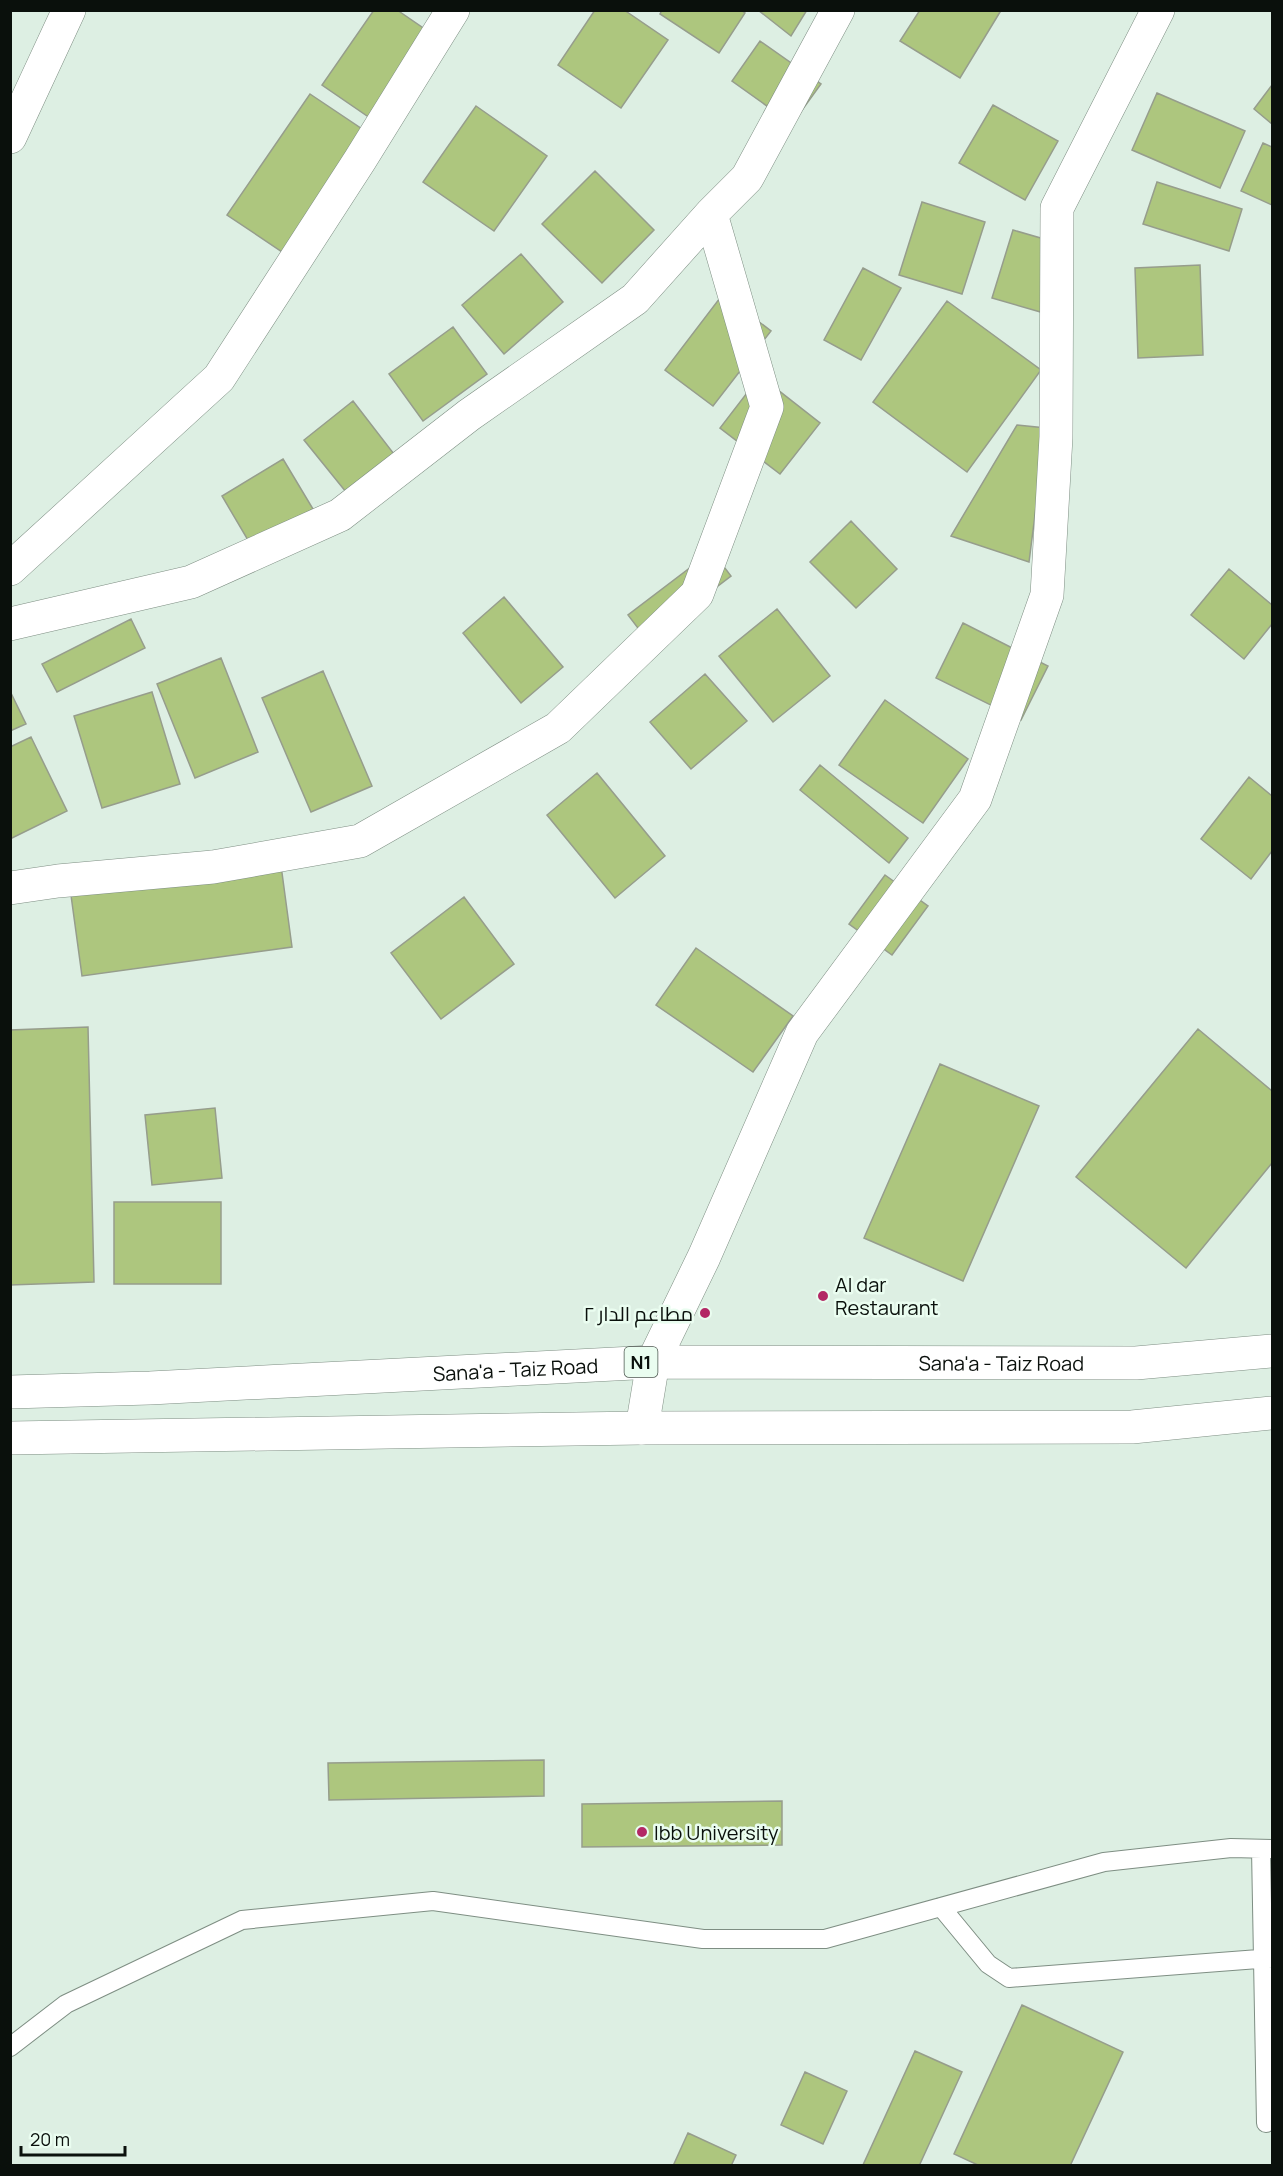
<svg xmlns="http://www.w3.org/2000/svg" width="1283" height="2176" font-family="Manrope,Cairo,sans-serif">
<rect width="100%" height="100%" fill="#ddefe3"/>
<path fill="#adc67e" stroke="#969d8c" stroke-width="1.5" d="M374 10H397L448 45 389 131 322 85Z
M595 10H624L668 40 621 108 558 65Z
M662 10H741L745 13 719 53 660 14Z
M758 10H807L791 36Z
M920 10H998L1000 12 960 78 900 41Z
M760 41 821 84 792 124 732 81Z
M1272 85V124L1254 109Z
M1157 93 1245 131 1220 188 1132 150Z
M310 94 380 141 297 262 227 215Z
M993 105 1058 141 1025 200 959 163Z
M476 106 547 156 494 231 423 182Z
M1263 143 1272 147V205L1241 191Z
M595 171 654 230 602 283 542 224Z
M1157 182 1242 209 1229 251 1143 224Z
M922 202 985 222 962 294 899 275Z
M1013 230 1065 245 1044 313 992 298Z
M521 254 563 302 504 354 462 305Z
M1200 265 1203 355 1138 358 1135 268Z
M863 268 901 288 861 360 824 340Z
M723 294 771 331 713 406 665 370Z
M947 301 1041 370 967 472 873 402Z
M453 327 487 374 423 421 389 374Z
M760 376 820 423 780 474 720 428Z
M353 401 394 454 346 492 304 440Z
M1017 425 1046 428 1029 562 951 536Z
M283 459 313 509 252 547 222 496Z
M851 521 897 569 856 608 810 562Z
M712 551 731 576 647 640 628 615Z
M1229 569 1272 605V624L1244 659 1191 615Z
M504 597 563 667 521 703 463 633Z
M777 609 830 676 773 722 719 656Z
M131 619 145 648 57 692 42 664Z
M963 623 1048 666 1021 720 936 678Z
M221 658 258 752 195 778 157 684Z
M323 671 372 786 311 812 262 698Z
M705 674 747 721 691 769 650 722Z
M10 691 26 724 10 731Z
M152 692 180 784 102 808 74 716Z
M885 700 968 759 923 823 839 765Z
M31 737 67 811 10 839V747Z
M820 765 908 838 889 863 800 790Z
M597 773 665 856 615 898 547 815Z
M1249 777 1272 796V851L1251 879 1201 839Z
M280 858 292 947 82 976 70 888Z
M885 875 928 906 892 955 849 924Z
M464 897 514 964 441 1019 391 953Z
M696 948 793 1016 753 1072 656 1005Z
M88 1027 94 1282 10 1285V1030Z
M1198 1029 1272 1091V1163L1186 1268 1076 1177Z
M940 1064 1039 1106 963 1281 864 1238Z
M215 1108 222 1178 152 1185 145 1115Z
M114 1202H221V1284H114Z
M544 1760V1796L329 1800 328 1763Z
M782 1801V1845L582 1847V1804Z
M1022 2005 1123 2052 1070 2166H980L954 2154Z
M915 2051 962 2072 919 2166H865L863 2165Z
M805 2072 847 2091 823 2144 781 2125Z
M688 2133 736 2155 731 2166H673Z"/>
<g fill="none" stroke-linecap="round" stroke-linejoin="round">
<g stroke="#7e8e83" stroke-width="20">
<path id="service" d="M1261 1849 1266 2123
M941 1907 988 1964 1009 1978 1272 1958
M10 2047 66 2004 242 1920 433 1901 703 1939H825L1104 1862 1231 1848 1272 1849"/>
</g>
<g stroke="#7e8e83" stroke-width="34">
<path id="minor" d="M10 137 69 10
M10 569 219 378 360 160 453 10
M10 624 191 582 340 515 469 415 635 299 711 214 747 178 838 10
M10 888 58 881 213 867 360 841 558 728 697 594 767 407 711 214
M653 1362 704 1257 802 1033 975 799 1047 595 1056 437 1057 208 1158 10"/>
</g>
<g stroke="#7e8e83" stroke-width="34">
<g id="trunk">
<path id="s1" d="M10 1392 150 1388 653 1362 1136 1363 1272 1351"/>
<path d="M642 1428 653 1362"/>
<path d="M10 1438 642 1428 1132 1427 1272 1413"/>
</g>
</g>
<use href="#service" stroke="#fff" stroke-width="18"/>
<use href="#minor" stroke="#fff" stroke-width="33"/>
<use href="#trunk" stroke="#fff" stroke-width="33"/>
</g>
<g fill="#b32865" stroke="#eafdf0" stroke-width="2">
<circle cx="823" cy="1296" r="6"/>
<circle cx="705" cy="1313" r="6"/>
<circle cx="642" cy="1832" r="6"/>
</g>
<g text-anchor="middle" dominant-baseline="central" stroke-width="5" stroke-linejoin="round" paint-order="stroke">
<rect fill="#eafdf0" stroke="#4d5750" stroke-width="1.5" x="624.5" y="1347" width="33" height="30" rx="4.5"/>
<g font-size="18" font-weight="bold" fill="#0a100c">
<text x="641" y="1362">N1</text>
</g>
<g font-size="20" fill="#0a100c" stroke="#eafdf0" text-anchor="start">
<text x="835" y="1284">Al dar<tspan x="835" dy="23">Restaurant</tspan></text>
<text x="693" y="1313" text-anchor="end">مطاعم الدار ٢</text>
<text x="654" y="1832">Ibb University</text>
</g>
<g font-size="20" fill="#0a100c" stroke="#eafdf0">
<text stroke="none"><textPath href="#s1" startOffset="992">Sana'a - Taiz Road</textPath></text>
<text stroke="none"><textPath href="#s1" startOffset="506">Sana'a - Taiz Road</textPath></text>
</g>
</g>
<rect width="1283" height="2176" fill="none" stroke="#0a100c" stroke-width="24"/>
<path d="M21 2146v9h104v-9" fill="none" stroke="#0a100c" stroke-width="3"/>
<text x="30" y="2146" font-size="18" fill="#0a100c" stroke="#eafdf0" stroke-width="4.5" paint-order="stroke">20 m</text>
</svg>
